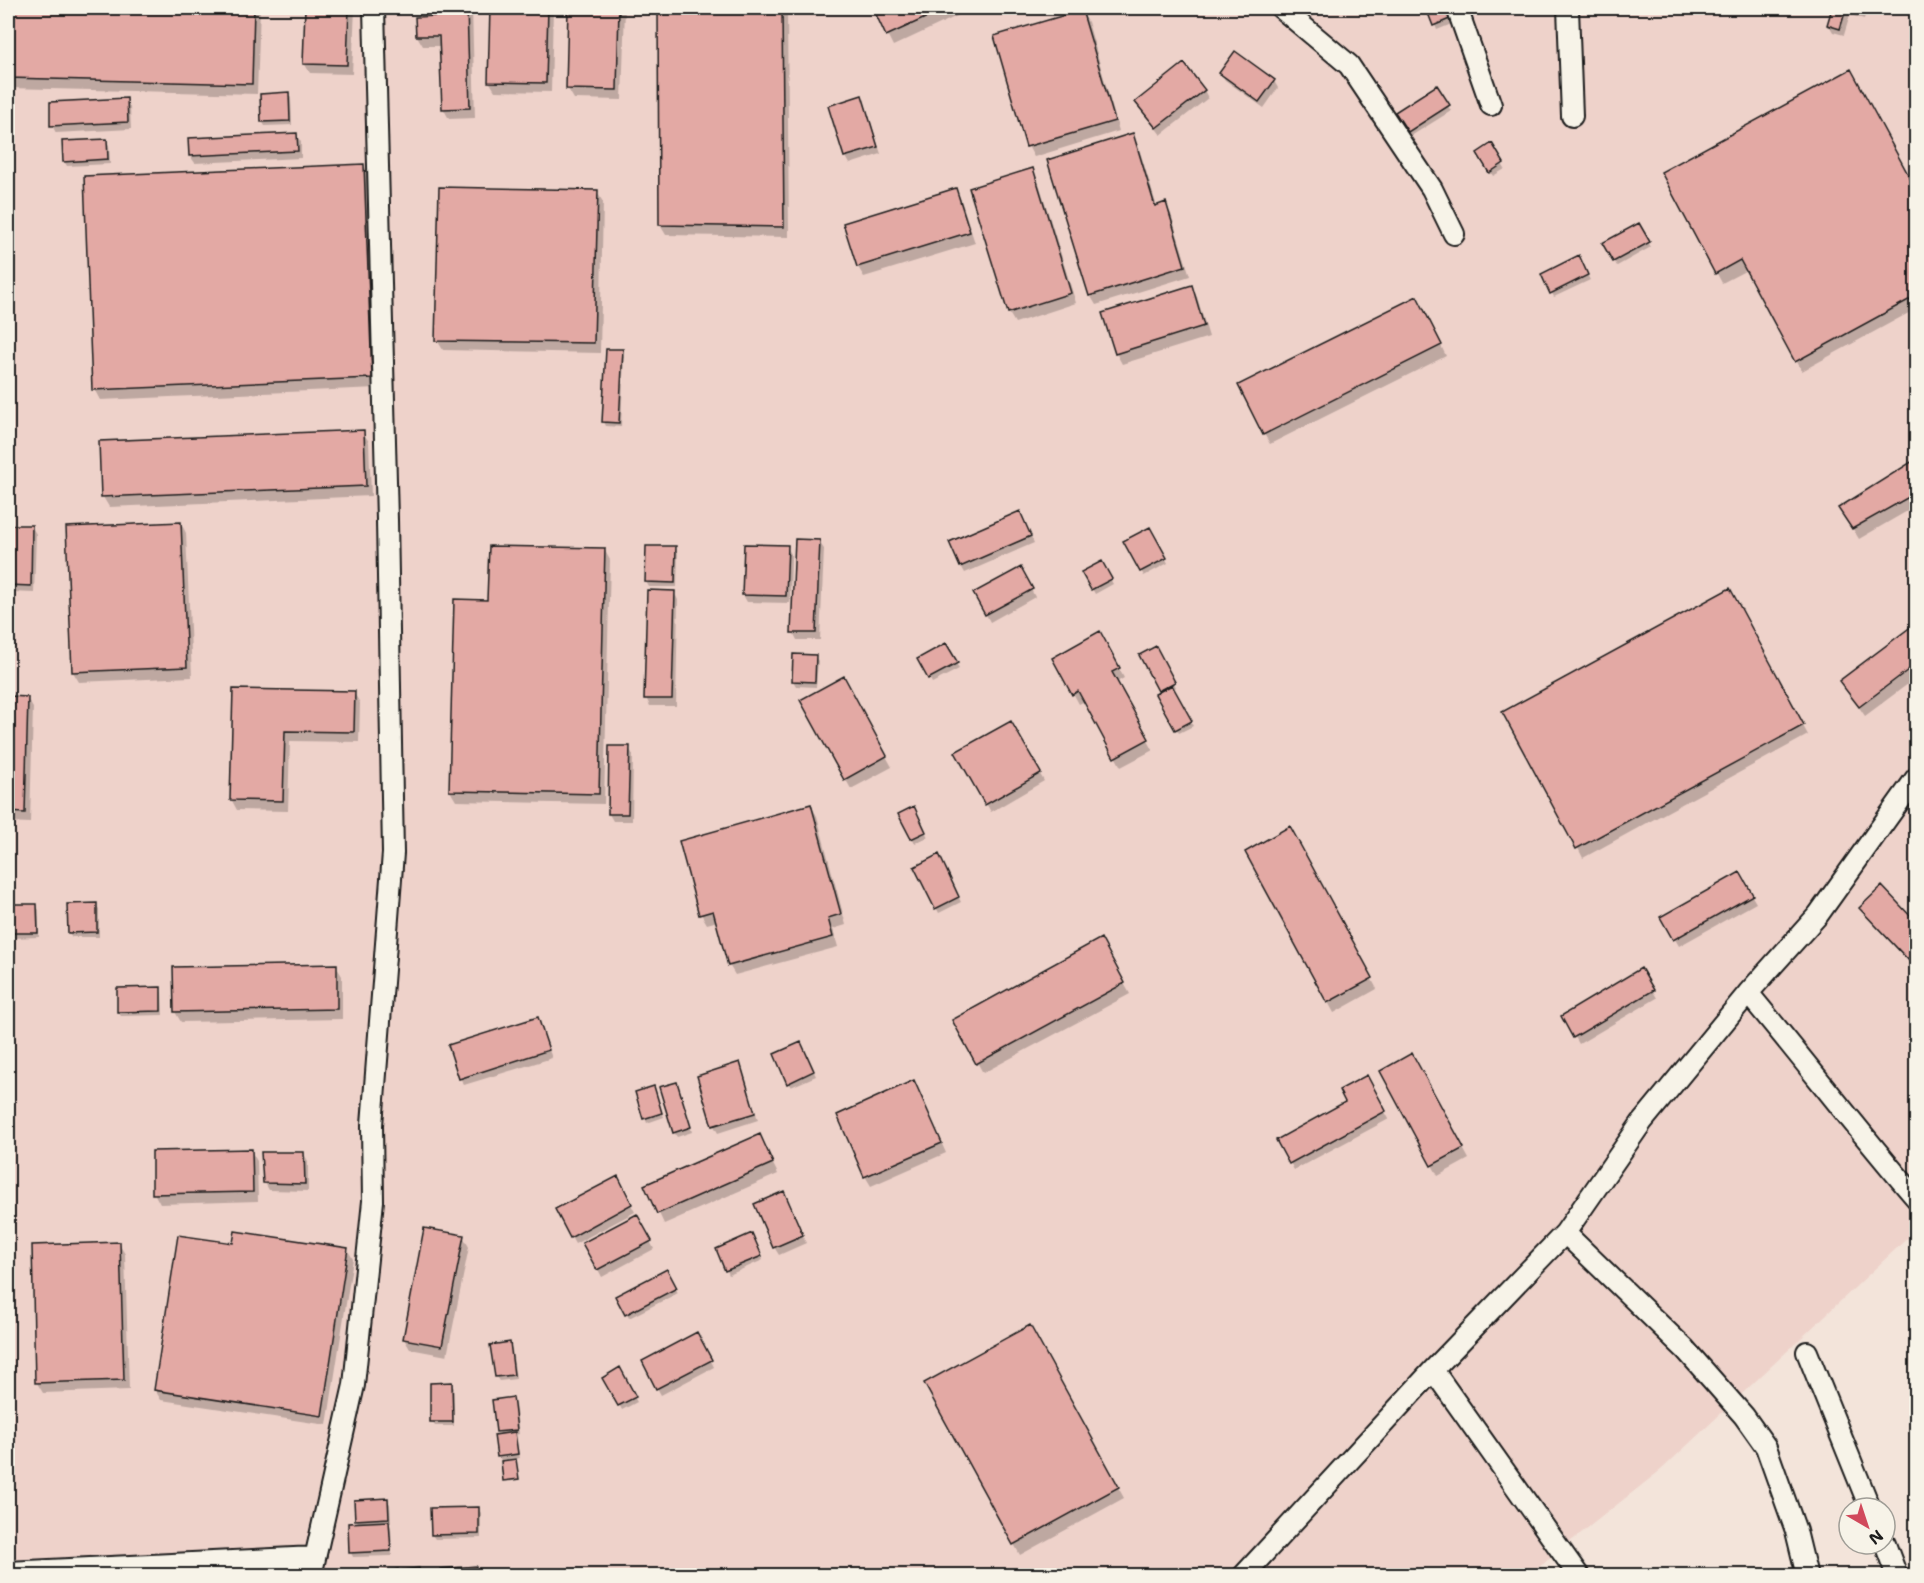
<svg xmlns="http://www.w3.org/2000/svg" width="1924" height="1583" font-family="'Shantell Sans',sans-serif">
<rect width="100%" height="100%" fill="#f3e4da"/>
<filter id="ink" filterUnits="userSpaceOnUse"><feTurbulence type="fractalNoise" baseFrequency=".0167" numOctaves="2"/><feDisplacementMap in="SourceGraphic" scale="12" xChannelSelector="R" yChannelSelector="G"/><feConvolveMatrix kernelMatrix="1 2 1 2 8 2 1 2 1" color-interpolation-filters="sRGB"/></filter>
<g filter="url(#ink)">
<path fill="#eed2ca" d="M8 8H1916V1230L1662 1469 1528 1575 8 1576Z"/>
<path fill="#0003" d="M8 8H260L257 94 8 88Z
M306 8H355L352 74 310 73 304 63Z
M439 8H472L475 118 449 119 443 108 441 46H423L417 36 439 17Z
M491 8H553L551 92 495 91 489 81Z
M570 8H625L622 100 574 99 568 89Z
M660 8H787L789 237 666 235 660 225Z
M874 8H974L893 46Z
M1428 8H1448L1454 23 1437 30Z
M1471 8H1489L1473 12Z
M1834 8H1867L1864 19 1850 15 1844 35 1833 32 1829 25Z
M1082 12 1088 22 1119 131 1034 157 1028 146Z
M1221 73 1274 81 1278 88 1264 108 1225 80Z
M1857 81 1916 191V309L1802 371 1747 270 1722 283 1663 173Z
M1436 87 1451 111 1411 136 1397 113Z
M1204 90 1208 98 1161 135 1141 109Z
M288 94 291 98 292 125 265 126 262 121Z
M861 97 865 104 881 154 850 164 846 157 830 107Z
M126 100 130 107 131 129 56 133 52 125Z
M296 135 301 142V158L195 163 190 156Z
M1132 135 1138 145 1157 207 1165 204 1171 214 1190 276 1096 305 1090 295Z
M106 141 109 145 110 164 67 166 64 161Z
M1491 146 1505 169 1493 176 1479 153Z
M364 165 369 175 377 388 100 400 94 389Z
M1032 170 1038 180 1076 303 1015 323 1009 313Z
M956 189 961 200 975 243 864 277 858 267 845 224Z
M597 192 603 202 600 353 443 350 437 340Z
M1638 225 1651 247 1617 266 1604 244Z
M1578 257 1590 280 1554 297 1543 275Z
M1191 287 1197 297 1209 337 1122 364 1116 353Z
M1423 308 1446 356 1270 444 1264 434Z
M622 351 624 356 621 427 606 426 604 422Z
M363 432 369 442 371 496 109 507 103 497Z
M1916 461V506L1859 539 1840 508Z
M1024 520 1034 543 965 573 961 566Z
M181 523 186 533 192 677 79 682 73 672Z
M8 526 32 527 36 534 34 593 10 592 8 589Z
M1149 529 1168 563 1144 576 1125 542Z
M819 542 824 549 820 640H797L793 632Z
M787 547 791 554 790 603 747 602 743 595Z
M675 548 678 553 677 587H649L646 582Z
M604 549 610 560 604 804 456 801 450 791 489 602Z
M1101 563 1113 584 1095 594 1083 573Z
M1020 569 1035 597 990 622 975 594Z
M1730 590 1808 735 1583 858 1578 848Z
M674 592 678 600 676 706H650L646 698Z
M1916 625V678L1865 716 1841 681Z
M1100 633 1124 678 1117 682 1153 750 1121 767 1085 701 1079 704 1054 658Z
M946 645 959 669 932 683 919 659Z
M1155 648 1176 687 1173 689 1193 726 1179 733 1157 694 1161 692 1141 655Z
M815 656 818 661 816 687 796 686 793 681Z
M843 678 892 767 851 789 802 700Z
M234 690 354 693 360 703 359 742 290 741 288 811 237 810 231 799Z
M8 698H27L33 708 30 823 8 822Z
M1010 723 1044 781 991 812 957 753Z
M629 748 633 755 632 821H613L609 814Z
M811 806 817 816 846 925 833 929 838 947 735 975 729 965 718 921 707 924 701 914Z
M913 808 928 837 915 843 900 814Z
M1290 829 1377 989 1334 1013 1247 852Z
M938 856 961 902 939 913 916 868Z
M1739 874 1756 903 1679 946 1662 917Z
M1882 888 1916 925V969L1865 915 1861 908Z
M36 905 39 910V937L11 938 9 933Z
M96 905 99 909V937H72L69 933Z
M1100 940 1130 994 983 1073 954 1020Z
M336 966 342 976V1019L181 1022 175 1012Z
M1641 970 1657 998 1579 1044 1563 1016Z
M160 989 162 993 163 1015 121 1016 118 1012Z
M537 1018 552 1058 464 1085 460 1078Z
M803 1048 816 1076 791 1087 788 1083Z
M1412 1055 1469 1159 1438 1176 1382 1071Z
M739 1064 743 1071 758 1120 718 1133 714 1126 698 1077Z
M1366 1077 1389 1119 1294 1170 1278 1140 1347 1102Z
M914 1082 946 1153 871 1186 865 1176Z
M653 1088 664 1117 647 1123 645 1118Z
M679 1088 692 1132 677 1137 674 1132Z
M759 1136 778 1174 664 1224 646 1185Z
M251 1151 257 1161 258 1201 160 1204 154 1193Z
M304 1154 308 1161V1191L269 1190 265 1183Z
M617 1178 635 1212 575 1244 571 1237Z
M787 1201 806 1243 779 1255 774 1247Z
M641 1223 654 1249 602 1277 584 1243Z
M463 1236 469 1247 447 1356 410 1349 404 1339Z
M754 1239 763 1260 729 1275 718 1250Z
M119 1244 125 1254 129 1390 43 1393 37 1383Z
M234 1245 347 1249 353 1259 327 1425 161 1400 155 1390Z
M667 1271 678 1293 629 1318 617 1297Z
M1030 1327 1124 1498 1020 1555 926 1384Z
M701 1341 714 1367 661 1395 657 1388Z
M509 1344 512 1349 516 1379 499 1381 496 1377Z
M619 1370 637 1402 622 1410 604 1378Z
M451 1384 454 1388V1426H435L432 1422Z
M512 1399 515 1404 519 1434 515 1435 520 1458 515 1459 519 1480 506 1482 502 1461 498 1456 500 1435 494 1401Z
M387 1500 390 1504 391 1523H389L391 1527 392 1556 353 1557 351 1553 359 1524 356 1519Z
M478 1508 481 1513V1538L435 1539 432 1535Z"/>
<path fill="#e3a9a4" stroke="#1c1c1c" stroke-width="1.5" d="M8 8H254L252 84 8 78Z
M305 8H349L347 65 303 64Z
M437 8H467L470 108 442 109 439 36H416L415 17 437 16Z
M490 8H548L546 83 488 82Z
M568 8H619L617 90 566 89Z
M658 8H782L784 227 659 225Z
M873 8H947L886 36Z
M1426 8H1448L1452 18 1433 26Z
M1832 8H1861L1860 12 1846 9 1840 29 1827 25Z
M1082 10 1115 121 1026 147 994 36Z
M1235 51 1275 80 1259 102 1219 73Z
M1184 63 1205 90 1156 128 1135 102Z
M1851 69 1916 189V296L1795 362 1740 260 1715 274 1661 172Z
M1437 85 1450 105 1408 132 1395 112Z
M289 92 290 121 261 122 260 94Z
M862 95 878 147 844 157 828 106Z
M127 98 128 122 50 126V102Z
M297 133 298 151 189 156 188 138Z
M1133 133 1155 206 1166 202 1185 266 1089 296 1047 160Z
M107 139 108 159 63 162 62 141Z
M1492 143 1504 163 1489 173 1477 153Z
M364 164 372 378 92 390 84 176Z
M1033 168 1071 293 1008 313 969 188Z
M439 187 598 190 594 343 435 341Z
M956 188 970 232 857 267 843 223Z
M1639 223 1650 242 1613 262 1602 243Z
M1579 255 1588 275 1550 294 1541 274Z
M1192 285 1204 326 1115 354 1102 313Z
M1417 296 1442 345 1263 435 1238 385Z
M606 349H623L619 423 602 422Z
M364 430 366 486 101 497 99 441Z
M1916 459V493L1852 529 1838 508Z
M1020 511 1031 536 960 567 949 542Z
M181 522 187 667 72 672 66 527Z
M8 525H32L31 586 8 585Z
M1150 527 1167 558 1140 572 1123 541Z
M795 539 820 540 816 633H791Z
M744 544 788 545 786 596 742 595Z
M489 546 605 548 599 794 449 791 454 599 487 600Z
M646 546H676L675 583 645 582Z
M1102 561 1112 579 1091 590 1081 572Z
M1021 567 1033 589 985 615 973 593Z
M1730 588 1804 725 1576 849 1502 712Z
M647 590 675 591 672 699H644Z
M1916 623V664L1859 707 1839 681Z
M1100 631 1120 668 1112 672 1149 739 1114 758 1078 691 1072 695 1052 658Z
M946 643 958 663 928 679 917 659Z
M1156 646 1175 682 1158 691 1139 655Z
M793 654 816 655 815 682 792 681Z
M844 676 887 756 844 780 800 700Z
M1172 685 1192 721 1175 730 1155 694Z
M233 689 355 691 354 732 285 731 283 801 230 800Z
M8 696 28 697 25 813 8 812Z
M1011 721 1041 773 985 805 955 752Z
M609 746H630L628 814H608Z
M811 804 841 914 828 918 833 937 728 966 713 911 699 915 679 841Z
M914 806 926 832 911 839 898 814Z
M1290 826 1373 978 1327 1003 1245 852Z
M939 854 959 897 935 909 914 867Z
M1740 872 1753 895 1673 940 1660 917Z
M1882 886 1916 922V968L1859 908Z
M97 903V932L68 933 67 904Z
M8 904H37L38 933H8Z
M1101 938 1125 983 976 1064 952 1020Z
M337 964V1009L174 1012 173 967Z
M1641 968 1654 990 1573 1038 1561 1016Z
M161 987V1011L117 1012V988Z
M538 1017 549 1050 459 1079 448 1045Z
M801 1042 814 1071 787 1084 774 1054Z
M1412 1053 1464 1148 1431 1166 1380 1071Z
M740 1062 755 1113 712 1126 697 1076Z
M1367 1075 1386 1111 1289 1164 1276 1140 1345 1102 1339 1090Z
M914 1080 942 1143 864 1177 837 1115Z
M677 1082 691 1127 673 1133 659 1087Z
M654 1086 662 1113 643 1119 635 1092Z
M760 1134 773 1163 657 1214 644 1185Z
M252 1149 253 1192 152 1194V1151Z
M261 1152H304L305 1184 263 1183Z
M618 1176 632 1204 570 1238 555 1209Z
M784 1191 803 1235 773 1248 754 1204Z
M637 1214 652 1241 597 1270 582 1243Z
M424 1228 464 1235 442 1346 403 1339Z
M235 1231 348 1248 322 1416 154 1390 178 1235 233 1243Z
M752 1233 762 1256 725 1271 716 1249Z
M120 1242 124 1380 35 1383 32 1245Z
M667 1269 677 1288 625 1315 615 1296Z
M1030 1325 1119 1487 1013 1545 924 1383Z
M697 1332 712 1360 656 1389 642 1361Z
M510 1342 514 1375 495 1377 490 1345Z
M620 1367 636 1397 618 1406 602 1378Z
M452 1382 453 1422H430V1383Z
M513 1397 517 1430 496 1432 492 1400Z
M515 1432 518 1454 497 1457 494 1435Z
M516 1459 519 1479 503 1481 501 1461Z
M388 1498 389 1518 355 1520 354 1500Z
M479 1507V1534L431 1535 430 1508Z
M389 1521 391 1551 349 1553 348 1523Z
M476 1566V1576H441L440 1569Z
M419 1568 420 1576H404L403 1570Z
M363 1569 364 1576H332L331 1573Z
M398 1569 399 1576H379L378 1572Z"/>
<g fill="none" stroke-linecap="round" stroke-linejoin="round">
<g stroke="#1c1c1c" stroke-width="24">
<path id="street" d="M1281 8 1349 65 1432 189 1454 234
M1457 8 1491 105
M1568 8 1572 116
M1748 993C1805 1061 1858 1131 1916 1198
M1565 1233 1685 1349 1744 1416 1766 1447 1796 1531 1807 1576
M1807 1352 1870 1508
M1433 1370 1579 1576
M1885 1544 1897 1576
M8 1572 314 1557
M311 1576 354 1385 373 1201 372 1125 393 853 387 520 374 8
M1243 1576 1433 1370 1565 1233 1642 1122 1748 993 1818 915 1916 778"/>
</g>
<use href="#street" stroke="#f7f3e8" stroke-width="20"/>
</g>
</g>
<rect width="1924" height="1583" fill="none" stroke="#f7f3e8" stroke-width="30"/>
<rect x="15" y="15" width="1894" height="1553" fill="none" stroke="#1c1c1c" stroke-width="2" filter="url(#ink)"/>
<g transform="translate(1867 1526) rotate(141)"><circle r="28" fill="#f7f3e8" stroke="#9f9d96" stroke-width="1.5"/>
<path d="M0-4.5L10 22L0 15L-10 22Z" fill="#d1495b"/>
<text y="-9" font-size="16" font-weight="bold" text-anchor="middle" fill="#1c1c1c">N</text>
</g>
</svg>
